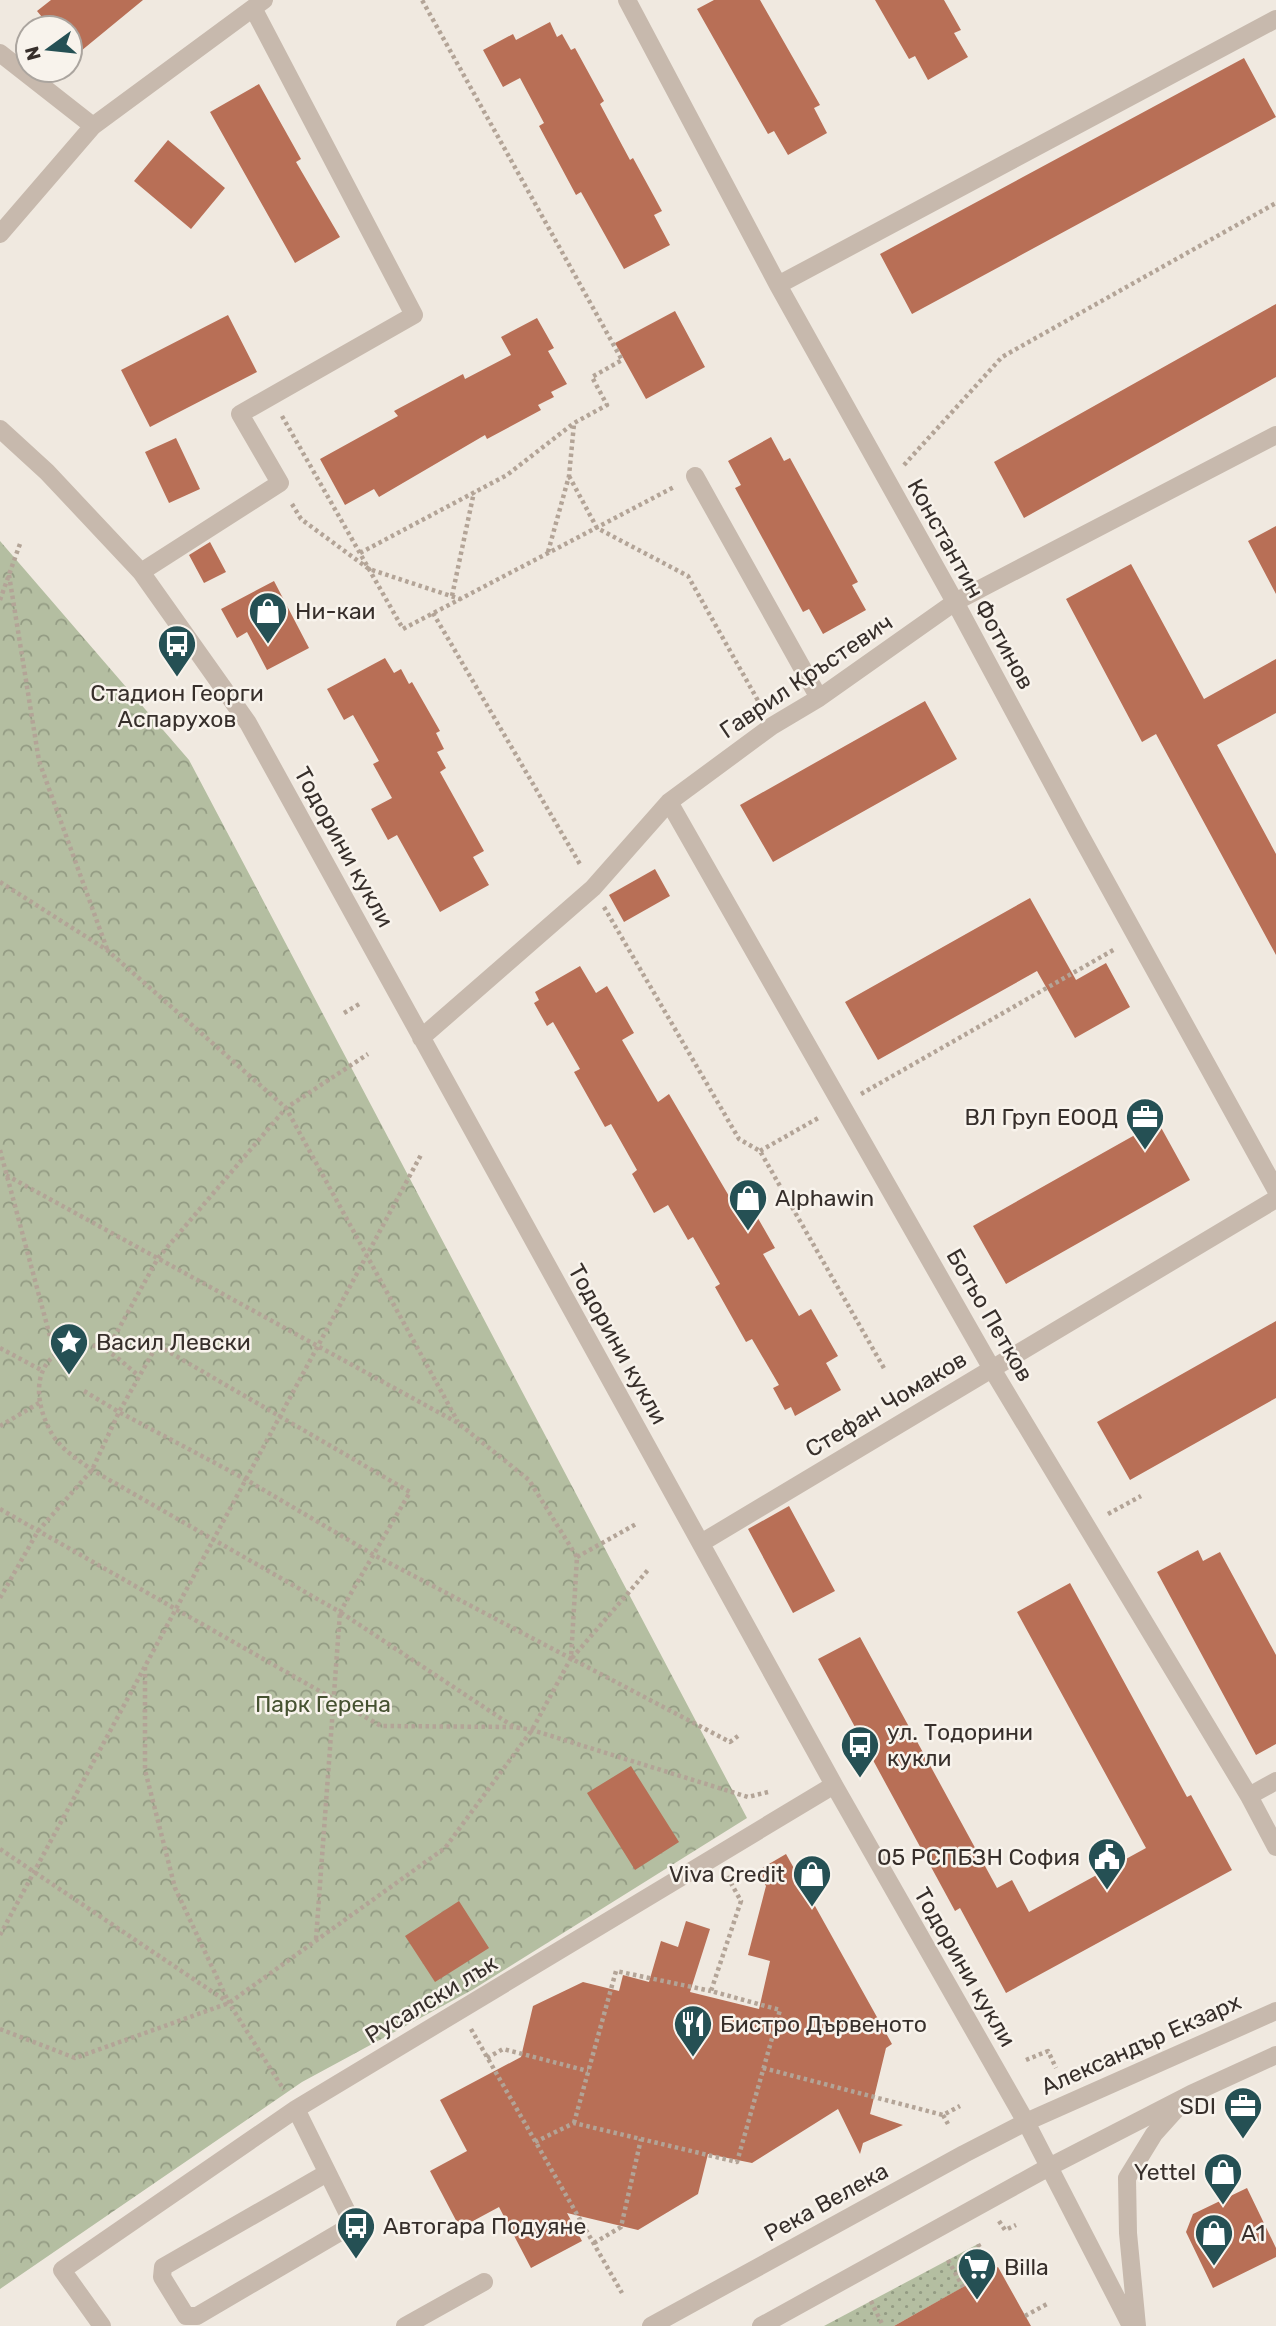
<svg xmlns="http://www.w3.org/2000/svg" width="1276" height="2326" font-family="Rubik,sans-serif">
<defs>
<pattern id="park-crowns" width="20" height="18" patternUnits="userSpaceOnUse" patternTransform="scale(1.75)"><rect width="20" height="18" fill="#b4bea1"/><path d="M2 6a3 3 0 1 1 6 0M12 15a3 3 0 1 1 6 0" fill="none" stroke="#939b83"/></pattern>
<pattern id="garden-dots" width="8" height="8" patternUnits="userSpaceOnUse" patternTransform="scale(1.75)"><rect width="8" height="8" fill="#b4bea1"/><path d="M2 2h.1M6 6h.1" fill="none" stroke="#939b83" stroke-width="1.8" stroke-linecap="round"/></pattern>
</defs>
<rect width="100%" height="100%" fill="#f0e9e0"/>
<path fill="url(#park-crowns)" d="M0 541 189 760 747 1818 472 1990 302 2082 0 2289Z"/>
<path fill="url(#garden-dots)" d="M978 2244 992 2271 894 2326H824Z"/>
<path fill="#b86f56" d="M51 0H143L70 60V28H51L37 11Z
M714 0H760L820 105 814 108 827 133 788 155 774 131 768 134 697 9Z
M875 0H944L961 30 954 33 968 57 928 80 915 56 909 59Z
M550 22 557 37 562 34 571 50 575 48 604 101 600 104 630 160 633 158 662 211 654 215 670 245 624 269 581 192 576 195 539 126 544 123 520 78 503 87 483 50 513 34 516 40Z
M1244 58 1276 117 912 314 880 254Z
M259 84 301 159 296 162 340 237 295 263 210 112Z
M168 140 225 188 191 229 134 181Z
M1276 304V377L1024 518 994 462Z
M675 311 705 367 646 399 615 343Z
M228 315 257 372 150 427 121 370Z
M537 318 554 348 548 351 567 384 551 392 554 397 538 405 541 410 487 439 485 435 379 497 374 489 345 505 320 459 398 416 394 411 463 374 465 379 511 355 501 337Z
M771 437 784 461 790 458 858 582 852 585 866 610 823 634 809 609 803 612 735 488 741 485 728 461Z
M176 438 200 489 169 503 145 452Z
M1276 526V594L1248 541Z
M210 542 226 572 204 583 189 555Z
M1131 564 1204 699 1276 659V713L1217 745 1276 854V955L1156 734 1142 742 1066 599Z
M274 581 309 648 267 670 247 632 237 638 221 609Z
M385 658 394 673 401 669 409 684 412 682 440 731 436 733 444 749 437 752 446 768 440 772 484 851 473 857 489 885 440 912 397 835 388 840 371 809 392 798 373 764 379 761 353 715 344 720 327 689Z
M925 701 957 759 773 862 740 805Z
M655 869 670 896 624 922 609 895Z
M1030 898 1076 980 1106 963 1130 1007 1075 1038 1037 971 878 1060 845 1002Z
M580 966 596 993 607 986 634 1033 622 1040 658 1102 669 1094 736 1208 748 1201 775 1248 763 1254 799 1316 811 1309 838 1356 826 1363 841 1390 795 1416 791 1407 785 1410 773 1388 779 1385 752 1339 746 1342 715 1287 720 1284 693 1237 688 1240 668 1205 654 1213 632 1174 637 1170 611 1124 605 1127 574 1072 580 1069 553 1022 547 1026 534 1003 539 1000 535 992Z
M1158 1122 1190 1180 1006 1284 973 1226Z
M1276 1321V1398L1130 1480 1097 1422Z
M789 1506 835 1591 793 1613 748 1529Z
M1198 1550 1203 1561 1220 1552 1276 1655V1744L1256 1755 1157 1572Z
M1070 1583 1187 1797 1191 1795 1232 1870 1006 1993 960 1908 955 1911 818 1659 860 1637 997 1888 1012 1880 1029 1912 1146 1848 1017 1612Z
M631 1766 679 1842 635 1870 587 1793Z
M786 1854 892 2044 886 2048 870 2114 903 2125 863 2143 860 2154 838 2109 752 2163 708 2154 698 2194 638 2230 567 2213 582 2241 531 2268 499 2207 460 2228 430 2171 467 2151 440 2100 521 2057 533 2006 583 1982 619 1991 623 1975 649 1982 661 1941 678 1947 686 1921 710 1929 690 1992 759 2009 770 1961 748 1955 766 1886 757 1871Z
M459 1901 489 1948 435 1982 405 1936Z
M1247 2188 1276 2248V2257L1213 2288 1186 2232 1193 2214Z
M998 2267 1031 2326H894L963 2287Z"/>
<g fill="none" stroke-linecap="round" stroke-linejoin="round">
<path stroke="#b3a497" stroke-width="4.5" stroke-dasharray="3.5 3.5" stroke-linecap="butt" d="M282 416 403 629 674 487
M904 465 1002 357 1276 203
M569 476 597 528 688 576 761 706
M292 504 301 519 369 569 460 599
M548 552 569 476 574 424
M360 553 507 475 574 423 607 405 592 377 622 360 422 0
M9 575 39 761 107 949
M452 596 474 492
M0 600 21 541
M433 613 581 866
M0 882 107 950 286 1108 458 1422
M604 907 739 1139 760 1151 885 1370
M344 1013 361 1003
M861 1094 1115 949
M0 1150 55 1355
M760 1151 820 1117
M0 1348 43 1371
M107 1350 158 1258 286 1108 368 1054
M84 1391 119 1412 245 1479 374 1555 730 1742 738 1736
M0 1426 39 1403
M0 1509 381 1726 514 1727
M1108 1514 1141 1496
M577 1557 638 1523
M0 1598 38 1531 92 1470 119 1412 157 1345 410 1492 340 1612 92 1470C77 1459 62 1450 52 1434 37 1408 30 1371 59 1352 70 1346 82 1343 95 1346 112 1350 126 1366 139 1376
M572 1658 648 1570
M145 1667V1770L175 1888 229 2003
M0 1849 229 2003 284 2090
M0 1935 422 1153
M316 1939 340 1612 514 1727 532 1730 748 1797 768 1792
M0 2029 75 2058 229 2003 445 1848 532 1730 571 1658 577 1557 529 1480 458 1423 6 1175
M471 2029 622 2293
M487 2058 503 2049 588 2071
M1026 2060 1048 2051 1056 2068
M763 2068 943 2115 960 2106
M943 2115 948 2124
M574 2123 616 1971 711 1991
M535 2142 574 2123 737 2162 780 2010 711 1991 741 1901 727 1876
M999 2221 1005 2230 1016 2225
M594 2243 621 2227 641 2139
M978 2244 992 2271
M948 2260 963 2287
M871 2301 883 2326
M1025 2316 1047 2304"/>
<path stroke="#c7b9ad" stroke-width="18" d="M627 0 778 285 955 602 1078 831 1276 1190
M0 53 93 126
M0 234 93 126 264 0
M778 285 1276 19
M0 429 47 472 141 572 248 723 834 1785 1026 2122 1131 2326
M695 476 819 698
M141 572 280 483 240 414 414 315 253 8
M669 802 992 1369 1249 1796 1276 1847
M421 1038 593 888 669 802 772 726 819 698 955 602 1276 435
M701 1543 1276 1199
M1249 1796 1276 1781
M296 2109 349 2216 347 2228 197 2316H186L162 2277 163 2267 327 2173
M102 2326 62 2270 296 2109 834 1785
M405 2326 484 2282
M651 2326 964 2154 1026 2122 1276 2011
M761 2326 1049 2167 1191 2094 1276 2055
M1137 2326 1128 2233 1127 2178 1154 2134 1181 2104"/>
</g>
<defs>
<g id="shop-pin" transform="scale(2.0125)"><path d="M0 17L-7.5 6A9.5 9.5 0 1 1 7.5 6Z" fill="#255054" stroke="#f8f3ec"/><path d="M-5-2.5h2.3a2.7 3.5 0 0 1 5.4 0H5L5.5 6h-11ZM-1.5-2.5h3a1.5 2.3 0 0 0-3 0Z" fill="#fff"/></g>
<g id="bus-pin" transform="scale(2.0125)"><path d="M0 17L-7.5 6A9.5 9.5 0 1 1 7.5 6Z" fill="#255054" stroke="#f8f3ec"/><path d="M-5-6H5V4H4V6H2V4H-2V6H-4V4H-5ZM-3.5-4V0h7V-4ZM-3.5 1.2v1.5H-2V1.2ZM2 1.2v1.5H3.5V1.2Z" fill="#fff"/></g>
<g id="office-pin" transform="scale(2.0125)"><path d="M0 17L-7.5 6A9.5 9.5 0 1 1 7.5 6Z" fill="#255054" stroke="#f8f3ec"/><path d="M-6-3h4V-5.5h4V-3h4V5H-6ZM-1-4.5V-3h2v-1.5ZM-6 0V1H6V0Z" fill="#fff"/></g>
<g id="sight-pin" transform="scale(2.0125)"><path d="M0 17L-7.5 6A9.5 9.5 0 1 1 7.5 6Z" fill="#255054" stroke="#f8f3ec"/><path d="M0-6L1.8-2.2L6-1.7L2.9 1.2L3.7 5.4L0 3.3L-3.7 5.4L-2.9 1.2L-6-1.7L-1.8-2.2Z" fill="#fff"/></g>
<g id="civic-pin" transform="scale(2.0125)"><path d="M0 17L-7.5 6A9.5 9.5 0 1 1 7.5 6Z" fill="#255054" stroke="#f8f3ec"/><path d="M-.6-6.5H3V-4.5H.6V-3L4-1V1h2V6H-6V1h2V-1L-.6-3ZM-1.2 2.5V6h2.4V2.5Z" fill="#fff"/></g>
<g id="restaurant-pin" transform="scale(2.0125)"><path d="M0 17L-7.5 6A9.5 9.5 0 1 1 7.5 6Z" fill="#255054" stroke="#f8f3ec"/><path d="M-5-6h1v4h1v-4h1v4h1v-4h1v5L-1.5 .5V6h-2V.5L-5-1ZM5-6V6H3V1.5H1.5Q1.5-4 5-6Z" fill="#fff"/></g>
<g id="supermarket-pin" transform="scale(2.0125)"><path d="M0 17L-7.5 6A9.5 9.5 0 1 1 7.5 6Z" fill="#255054" stroke="#f8f3ec"/><path d="M-6-5.5h2.5l.6 2H6L4.5 2H-2.5L-4.4-4H-6ZM-1.5 3.2a1.3 1.3 0 1 0 .1 0ZM3 3.2a1.3 1.3 0 1 0 .1 0Z" fill="#fff"/></g>
</defs>
<g fill-rule="evenodd">
<use href="#shop-pin" x="268" y="611"/>
<use href="#bus-pin" x="177" y="644"/>
<use href="#office-pin" x="1145" y="1117"/>
<use href="#shop-pin" x="748" y="1198"/>
<use href="#sight-pin" x="69" y="1342"/>
<use href="#bus-pin" x="860" y="1745"/>
<use href="#civic-pin" x="1107" y="1857"/>
<use href="#shop-pin" x="812" y="1874"/>
<use href="#restaurant-pin" x="693" y="2024"/>
<use href="#office-pin" x="1243" y="2106"/>
<use href="#shop-pin" x="1223" y="2172"/>
<use href="#bus-pin" x="356" y="2226"/>
<use href="#shop-pin" x="1214" y="2233"/>
<use href="#supermarket-pin" x="977" y="2267"/>
</g>
<g text-anchor="middle" dominant-baseline="central" stroke-width="5" stroke-linejoin="round" paint-order="stroke">
<g font-size="23" fill="#372f2b" stroke="#f8f3ec">
<text transform="translate(971 584) rotate(61)">Константин Фотинов</text>
<text transform="translate(806 676) rotate(-34)">Гаврил Кръстевич</text>
<text transform="translate(344 847) rotate(61)">Тодорини кукли</text>
<text transform="translate(990 1315) rotate(60)">Ботьо Петков</text>
<text transform="translate(618 1344) rotate(61)">Тодорини кукли</text>
<text transform="translate(886 1404) rotate(-31)">Стефан Чомаков</text>
<text transform="translate(965 1967) rotate(60)">Тодорини кукли</text>
<text transform="translate(431 1999) rotate(-31)">Русалски лък</text>
<text transform="translate(1141 2044) rotate(-24)">Александър Екзарх</text>
<text transform="translate(826 2202) rotate(-29)">Река Велека</text>
</g>
<g font-size="23" fill="#372f2b" stroke="#f8f3ec" text-anchor="start">
<text x="295" y="611">Ни-каи</text>
<text x="177" y="693" text-anchor="middle">Стадион Георги<tspan x="177" dy="26">Аспарухов</tspan></text>
<text x="1118" y="1117" text-anchor="end">ВЛ Груп ЕООД</text>
<text x="775" y="1198">Alphawin</text>
<text x="96" y="1342">Васил Левски</text>
<text x="887" y="1732">ул. Тодорини<tspan x="887" dy="26">кукли</tspan></text>
<text x="1080" y="1857" text-anchor="end">05 РСПБЗН София</text>
<text x="785" y="1874" text-anchor="end">Viva Credit</text>
<text x="720" y="2024">Бистро Дървеното</text>
<text x="1216" y="2106" text-anchor="end">SDI</text>
<text x="1196" y="2172" text-anchor="end">Yettel</text>
<text x="383" y="2226">Автогара Подуяне</text>
<text x="1241" y="2233">A1</text>
<text x="1004" y="2267">Billa</text>
</g>
<g font-size="23" fill="#465231" stroke="#f8f3ec">
<text x="323" y="1704">Парк Герена</text>
</g>
</g>
<g transform="translate(49 49) rotate(255)"><circle r="33" fill="#f8f3ec" stroke="#aba59f" stroke-width="2"/>
<path d="M0-5L12 26L0 18L-12 26Z" fill="#255054"/>
<text y="-10" font-size="19" font-weight="bold" text-anchor="middle" fill="#372f2b">N</text>
</g>
</svg>
